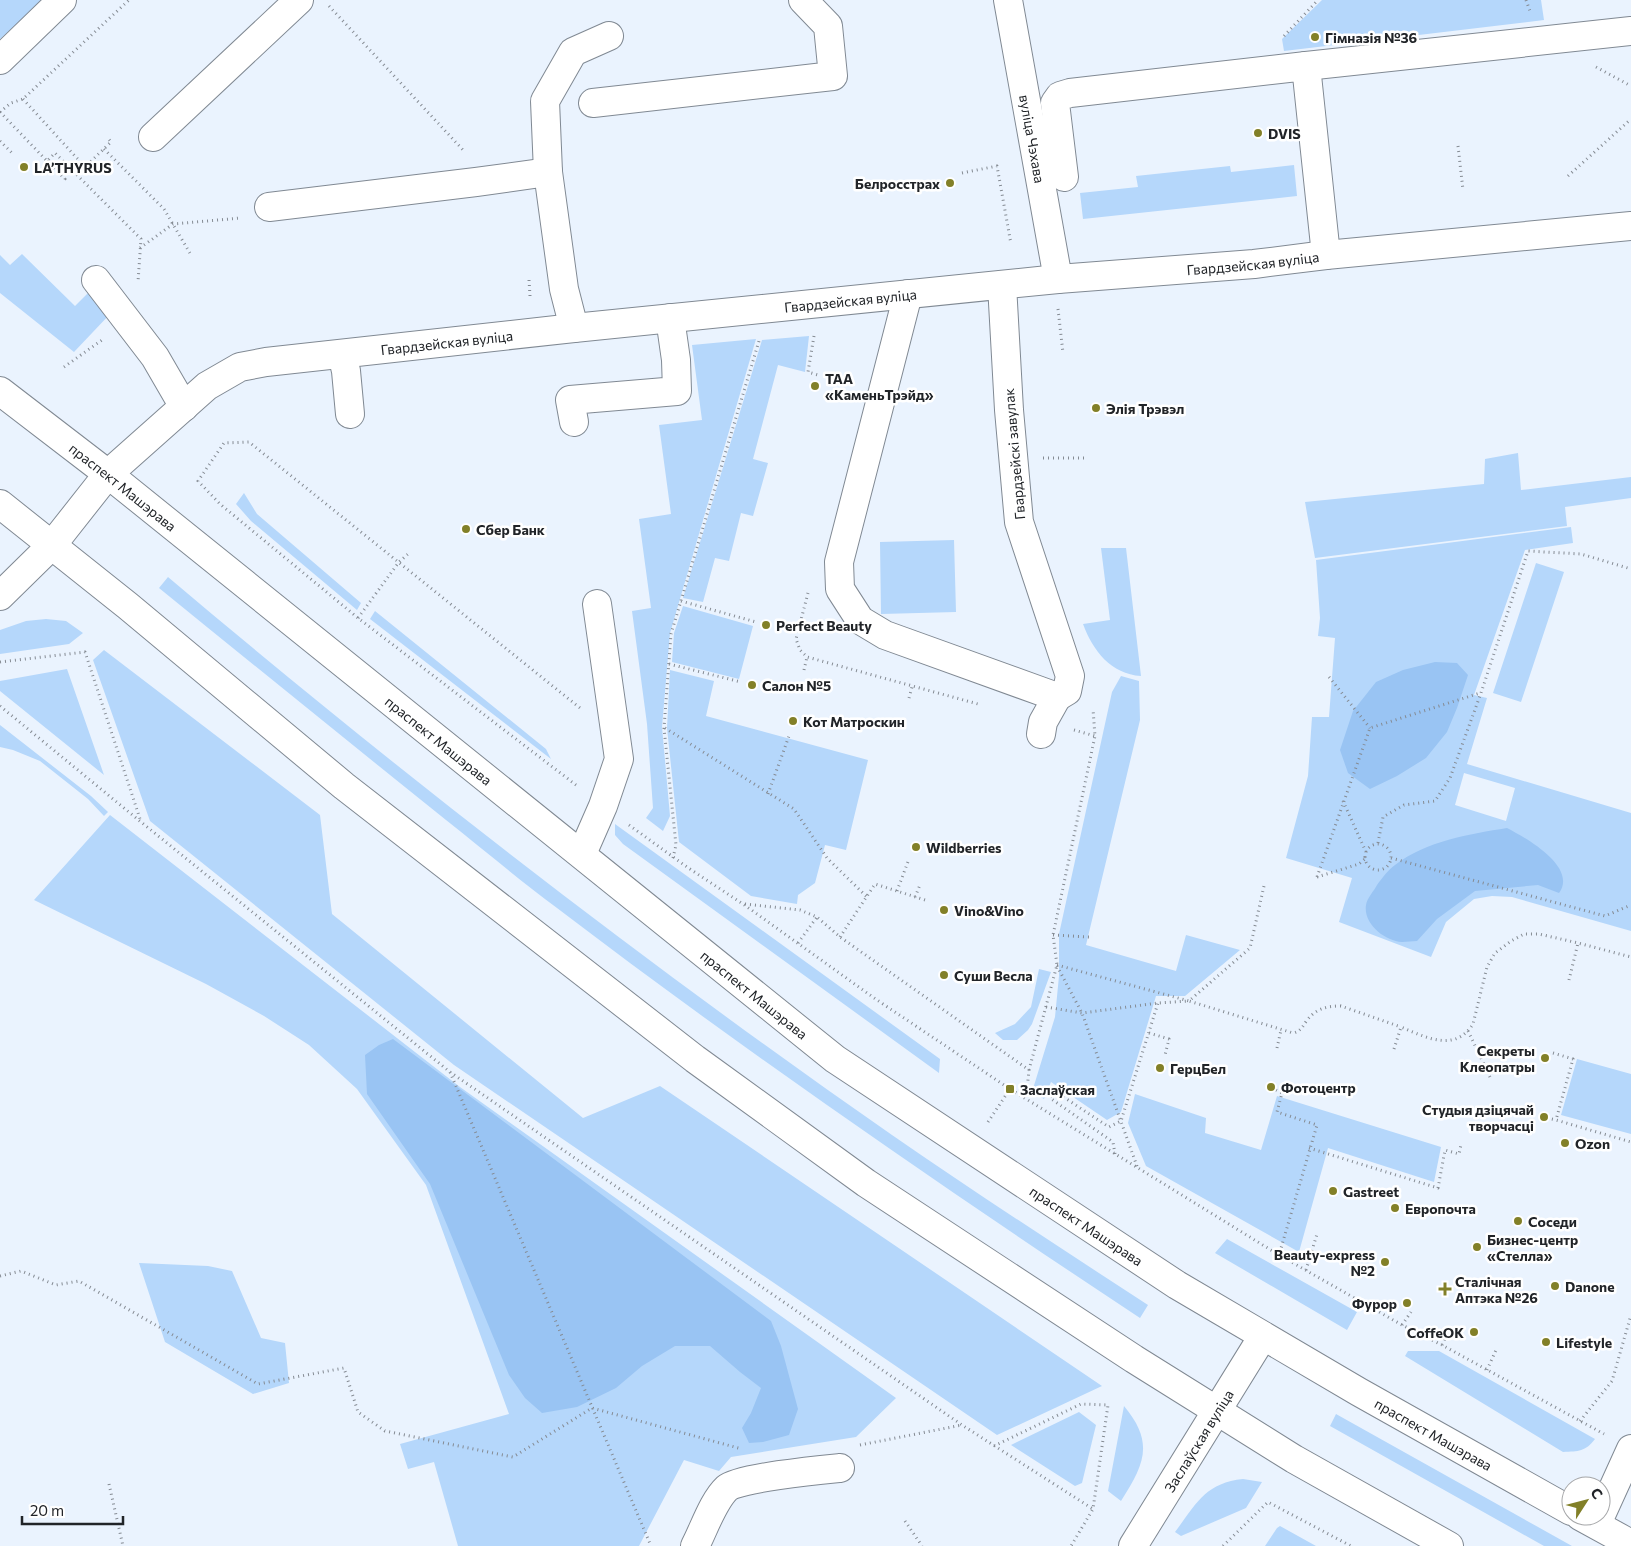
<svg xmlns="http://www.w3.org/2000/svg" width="1631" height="1546" font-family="Commissioner,sans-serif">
<rect width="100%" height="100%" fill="#eaf3fe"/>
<path fill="#b5d7fb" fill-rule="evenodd" d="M0 0H43L0 39Z
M1322 0H1541L1544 20 1284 51 1282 39Z
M1294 165 1297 196 1083 219 1080 193 1138 187 1136 176 1230 166 1231 172Z
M22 254 75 306 89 292 111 313 74 352 0 293V255L10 265Z
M809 336 805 372 778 365 753 459 768 463 753 516 741 513 729 561 715 558 703 602 683 598 762 340Z
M756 339 670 633 662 727 670 816 663 831 646 818 653 808 647 724 632 611 651 608 639 519 671 514 659 425 702 420 692 345Z
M1518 453 1521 490 1631 477V498L1565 507 1567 526 1315 558 1305 502 1484 484 1485 459Z
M244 493 257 514 361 603 357 610 251 521 236 504Z
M1571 527 1573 543 1525 550 1474 695 1487 698 1467 764 1631 813V931L1512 897 1492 896 1474 899 1446 922 1431 957 1339 922 1352 878 1286 858 1308 776 1312 717H1329L1335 638 1318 636 1320 618 1316 560ZM1464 773 1515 788 1506 821 1455 805Z
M954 540 956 612 881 614 880 542Z
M1101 548H1126L1141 676C1111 674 1093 651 1083 624L1110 620Z
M1536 563 1564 572 1521 702 1493 693Z
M168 577C401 774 642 961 892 1135 976 1193 1062 1249 1148 1305L1140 1318C942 1187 746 1052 557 908 519 880 483 849 446 820 350 743 255 666 159 588Z
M683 606 753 626 739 679 672 662 674 633Z
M375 611 546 749 551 759 370 619Z
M46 619 66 621 83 633 69 644 0 654V630L26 621Z
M104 650 320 815 332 914 583 1118 660 1086 1102 1386 997 1435 454 1065 150 821 93 660Z
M67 669 104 775 0 691V681Z
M670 670 714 681 706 716 868 760 846 850 825 845 815 883 798 895 797 904 751 896 679 842 667 728Z
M1121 676 1139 681 1140 720 1086 945 1176 971 1186 935 1240 950 1185 996H1156L1121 1112 1107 1120 1051 1082 1044 1099 1032 1092 1055 1017 1059 976V934L1112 692Z
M0 725 91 796 108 812 104 816 88 799 40 761 13 750 0 747Z
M110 815 460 1087 896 1398 856 1437 731 1457 719 1471 684 1460 639 1546H458L434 1462 408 1469 400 1444 509 1414 426 1185 357 1089 309 1045 264 1016 206 984 34 900Z
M615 824 940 1059 939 1073 623 844 615 835Z
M1039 969 1051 972 1032 1024 1028 1030 1017 1040H1003L995 1033 1015 1024 1031 1007Z
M1577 1059 1631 1074V1134L1561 1115Z
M1135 1094 1206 1118 1205 1133 1261 1150 1277 1096 1441 1147 1434 1182 1328 1148 1299 1252 1146 1166 1128 1123Z
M1227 1239 1357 1312 1347 1330 1215 1253Z
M139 1263 208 1266 232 1271 261 1338 285 1343 289 1383 253 1394 165 1342Z
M1408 1351H1439L1595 1439C1585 1452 1579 1451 1563 1452L1405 1356Z
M1124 1406C1155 1443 1144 1465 1121 1501L1108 1491Z
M1079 1412 1096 1425 1082 1483 1075 1486 1011 1445Z
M1336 1414 1572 1546H1544L1330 1426Z
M1243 1479 1262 1482 1246 1508 1181 1536 1175 1532C1196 1504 1205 1483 1243 1479Z
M1280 1526 1316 1546H1265L1277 1528Z"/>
<path fill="#99c4f3" d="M1435 662 1457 663 1468 675 1457 708 1447 732 1426 758 1397 776 1370 789 1348 773 1340 750 1353 711 1376 682 1403 670Z
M1507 828C1526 838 1578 867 1559 893L1538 885 1475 891 1437 919 1417 941C1412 941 1407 942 1402 942 1385 941 1363 924 1366 905 1367 898 1374 891 1377 885 1382 878 1388 870 1395 865 1426 841 1470 834 1507 828Z
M393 1039 771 1321 781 1346 798 1409 789 1435 763 1442 749 1443 742 1428 751 1413 761 1388 740 1372 710 1346H675L642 1366 616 1388 577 1407 542 1413 525 1398 509 1375 430 1184 367 1094 365 1055 379 1045Z"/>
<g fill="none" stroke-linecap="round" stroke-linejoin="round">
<g stroke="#808993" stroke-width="30">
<g id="minor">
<path id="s1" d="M1008 0 1058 279"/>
<path d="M0 60 62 0"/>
<path d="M1306 66 1631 31"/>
<path d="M593 103 833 76 828 26 803 0"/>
<path d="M153 137 299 0"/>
<path d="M548 172 545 101 573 52 609 36"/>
<path d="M1064 177 1055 103 1060 96 1070 93 1306 66 1326 255"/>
<path d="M269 207 476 182 548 172 564 289 574 328"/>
<path d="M96 280 155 357 184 407"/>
<path d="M908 294 839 562 840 589 860 620 885 635 1057 697 1067 691 1070 676 1019 522 1009 410 1002 285"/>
<path d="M342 354 346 371 350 414"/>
<path d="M574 422 570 400 677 391 676 360 670 318"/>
<path id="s2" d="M0 596 52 545 108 474 207 386 240 367 266 362 574 328 1058 279 1254 264 1326 255 1631 226"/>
<path d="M1041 734 1043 722 1057 697"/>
<path d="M582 854 603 806 619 759 597 604"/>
<path d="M1601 1515 1631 1449"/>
<path d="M695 1546C704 1529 713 1501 727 1488 738 1478 820 1470 840 1468"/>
</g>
</g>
<g stroke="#808993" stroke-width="30">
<g id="major">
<path id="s3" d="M0 391 108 474 835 1059 1177 1285 1359 1392 1571 1511"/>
<path d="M0 504 128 606 344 786 695 1059 866 1183 1134 1359 1294 1459 1449 1546"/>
<path d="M1580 1516 1631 1544"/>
<path id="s4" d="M1133 1546 1263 1336"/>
</g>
</g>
<path stroke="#858b93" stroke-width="3" stroke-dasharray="1 4" stroke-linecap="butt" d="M1526 0 1530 11
M329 6 464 151
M1284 36 1318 0
M1596 67 1631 86
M23 99 85 167 111 142 107 137
M0 112 47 161 55 153 141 239 138 282
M0 112 11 103 23 99 129 0
M0 141 14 155
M1458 146 1463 190
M104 149 164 209 191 255
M47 161 65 179 62 182
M962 173 997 166 1011 244
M1568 176 1631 119
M140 248 173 224 241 218
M529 280 530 296
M1058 309 1063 353
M814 336 808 372 818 375V376
M64 367 102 340
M1043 458H1085
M808 593 796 639 800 650 807 657 978 704
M681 601 756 622
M358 618 399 562 408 554
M0 662 85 652 141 822
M669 664 741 682
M804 670 807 657
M1329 677 1370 728
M909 698 912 687
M0 706 141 822 450 1072 962 1425 1093 1509
M665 728 794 809 827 858 867 897
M1074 730 1095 736
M576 785 358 618 220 504 198 481 224 443 249 442 580 708
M768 794 789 736
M1343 801 1366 852
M629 825 687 867 743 904 877 1000 1010 1089 1279 1255 1402 1325 1442 1345 1604 1434
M1378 843 1383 817 1404 805 1435 801 1450 778 1481 693 1528 551 1581 554 1631 569
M1365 857a13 13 0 1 1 26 0a13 13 0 1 1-26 0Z
M673 858 676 845 664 728 671 634 759 341
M1391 858 1605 916 1631 905
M1317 877 1370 728 1480 693
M1317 877 1359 864 1365 859
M897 891 909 859
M915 897 920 885
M745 904 800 910 817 917 840 937 1029 1070 1026 1099
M1053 935 1089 937
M840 937 875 884 925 900
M798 943 817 917
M1057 965 1189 1001 1250 948 1264 886
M1057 966 1082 1013 1138 1169
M1569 980 1578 943 1631 957
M1046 1007 1082 1013 1158 1003 1189 1001 1293 1033C1302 1031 1303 1025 1308 1019 1317 1008 1328 1006 1341 1006L1401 1027
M1468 1031 1490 1077
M1149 1033 1169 1039 1165 1055
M1277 1048 1281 1030
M1394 1049 1401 1027C1425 1037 1455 1053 1473 1024L1487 967 1495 953 1511 941 1524 934H1539L1578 943
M1553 1053 1573 1059 1556 1120 1631 1142
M1029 1070 1057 965 1053 935 1095 736 1093 709
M450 1072 651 1546
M1276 1090 1282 1093 1277 1112 1317 1125 1279 1255
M1547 1118 1556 1120
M988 1122 1010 1089
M1309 1148 1438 1188 1445 1150 1459 1154 1461 1145
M1115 1154 1113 1142 1050 1098 1053 1090 1109 1127 1121 1121 1158 1003
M1306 1270 1317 1234
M0 1276 21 1271 56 1285 79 1281 258 1384 344 1368 358 1412 385 1431 513 1457 592 1408 742 1449
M1402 1325 1411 1312
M1442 1345 1448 1332
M1487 1370 1496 1350
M1580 1421 1612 1381 1631 1315
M860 1445 962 1425
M994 1446 1081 1404 1108 1405 1093 1509 1071 1546
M109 1484 123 1546
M905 1521 922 1546
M1223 1546 1268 1502 1351 1546"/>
<use href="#minor" stroke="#fff" stroke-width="28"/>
<use href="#major" stroke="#fff" stroke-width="28"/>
</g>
<g fill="#828028" stroke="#fff" stroke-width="2">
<circle cx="1315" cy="37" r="5"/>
<circle cx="1258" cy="133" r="5"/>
<circle cx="24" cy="167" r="5"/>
<circle cx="950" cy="183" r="5"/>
<circle cx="815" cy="386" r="5"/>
<circle cx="1096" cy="408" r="5"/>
<circle cx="466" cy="529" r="5"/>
<circle cx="766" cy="625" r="5"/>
<circle cx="752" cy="685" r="5"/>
<circle cx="793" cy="721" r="5"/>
<circle cx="916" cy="847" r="5"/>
<circle cx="944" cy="910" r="5"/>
<circle cx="944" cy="975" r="5"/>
<circle cx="1545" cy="1058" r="5"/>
<circle cx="1160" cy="1068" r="5"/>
<circle cx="1271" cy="1087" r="5"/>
<rect x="1005" y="1084" width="10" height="10" rx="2.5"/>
<circle cx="1544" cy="1117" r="5"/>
<circle cx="1565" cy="1143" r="5"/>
<circle cx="1333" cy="1191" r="5"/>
<circle cx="1395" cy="1208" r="5"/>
<circle cx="1518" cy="1221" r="5"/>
<circle cx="1477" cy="1247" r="5"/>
<circle cx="1385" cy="1262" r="5"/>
<circle cx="1555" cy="1286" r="5"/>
<path d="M1442.5 1281.5h5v5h5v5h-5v5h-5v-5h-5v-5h5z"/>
<circle cx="1407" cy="1303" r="5"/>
<circle cx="1474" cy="1332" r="5"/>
<circle cx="1546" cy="1342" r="5"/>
</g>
<g text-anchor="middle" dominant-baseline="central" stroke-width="5" stroke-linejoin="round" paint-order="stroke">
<g font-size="14" font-weight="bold" fill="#212428" stroke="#fff" text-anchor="start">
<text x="1325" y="37">Гімназія №36</text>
<text x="1268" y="133">DVIS</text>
<text x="34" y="167">LA’THYRUS</text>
<text x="940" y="183" text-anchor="end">Белросстрах</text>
<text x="825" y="378">ТАА<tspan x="825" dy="16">«КаменьТрэйд»</tspan></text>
<text x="1106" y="408">Элія Трэвэл</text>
<text x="476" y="529">Сбер Банк</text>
<text x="776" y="625">Perfect Beauty</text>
<text x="762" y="685">Салон №5</text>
<text x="803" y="721">Кот Матроскин</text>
<text x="926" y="847">Wildberries</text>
<text x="954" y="910">Vino&amp;Vino</text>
<text x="954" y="975">Суши Весла</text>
<text x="1535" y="1050" text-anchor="end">Секреты<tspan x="1535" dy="16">Клеопатры</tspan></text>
<text x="1170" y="1068">ГерцБел</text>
<text x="1281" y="1087">Фотоцентр</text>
<text x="1020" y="1089">Заслаўская</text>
<text x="1534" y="1109" text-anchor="end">Студыя дзіцячай<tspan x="1534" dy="16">творчасці</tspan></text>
<text x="1575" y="1143">Ozon</text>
<text x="1343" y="1191">Gastreet</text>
<text x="1405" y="1208">Европочта</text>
<text x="1528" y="1221">Соседи</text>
<text x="1487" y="1239">Бизнес-центр<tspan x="1487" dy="16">«Стелла»</tspan></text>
<text x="1375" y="1254" text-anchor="end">Beauty-express<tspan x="1375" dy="16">№2</tspan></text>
<text x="1455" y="1281">Сталічная<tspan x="1455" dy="16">Аптэка №26</tspan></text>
<text x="1565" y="1286">Danone</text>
<text x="1397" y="1303" text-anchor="end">Фурор</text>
<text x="1464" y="1332" text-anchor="end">CoffeOK</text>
<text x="1556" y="1342">Lifestyle</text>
</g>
<g font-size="14" fill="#212428" stroke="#fff">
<text stroke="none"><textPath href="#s1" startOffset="141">вуліца Чэхава</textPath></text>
<text stroke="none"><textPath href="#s2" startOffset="1352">Гвардзейская вуліца</textPath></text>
<text stroke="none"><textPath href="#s2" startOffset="948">Гвардзейская вуліца</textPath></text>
<text stroke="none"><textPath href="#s2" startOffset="542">Гвардзейская вуліца</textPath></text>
<text transform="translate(1014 454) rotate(-95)">Гвардзейскі завулак</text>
<text stroke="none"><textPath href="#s3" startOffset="156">праспект Машэрава</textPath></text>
<text stroke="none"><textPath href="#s3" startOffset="561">праспект Машэрава</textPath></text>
<text stroke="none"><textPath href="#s3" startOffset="966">праспект Машэрава</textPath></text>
<text stroke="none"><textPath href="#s3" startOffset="1371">праспект Машэрава</textPath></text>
<text stroke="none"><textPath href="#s3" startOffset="1776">праспект Машэрава</textPath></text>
<text stroke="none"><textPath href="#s4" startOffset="124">Заслаўская вуліца</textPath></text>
</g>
</g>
<g transform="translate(1586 1501) rotate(54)"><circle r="24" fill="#ffffff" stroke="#a6a7a9"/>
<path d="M0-4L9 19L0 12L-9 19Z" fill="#828028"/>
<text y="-8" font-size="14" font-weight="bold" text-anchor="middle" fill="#212428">С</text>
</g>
<path d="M22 1516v8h101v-8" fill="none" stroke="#212428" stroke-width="2.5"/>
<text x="30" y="1516" font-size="15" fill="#212428" stroke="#ffffff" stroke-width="4" paint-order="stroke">20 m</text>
</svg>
